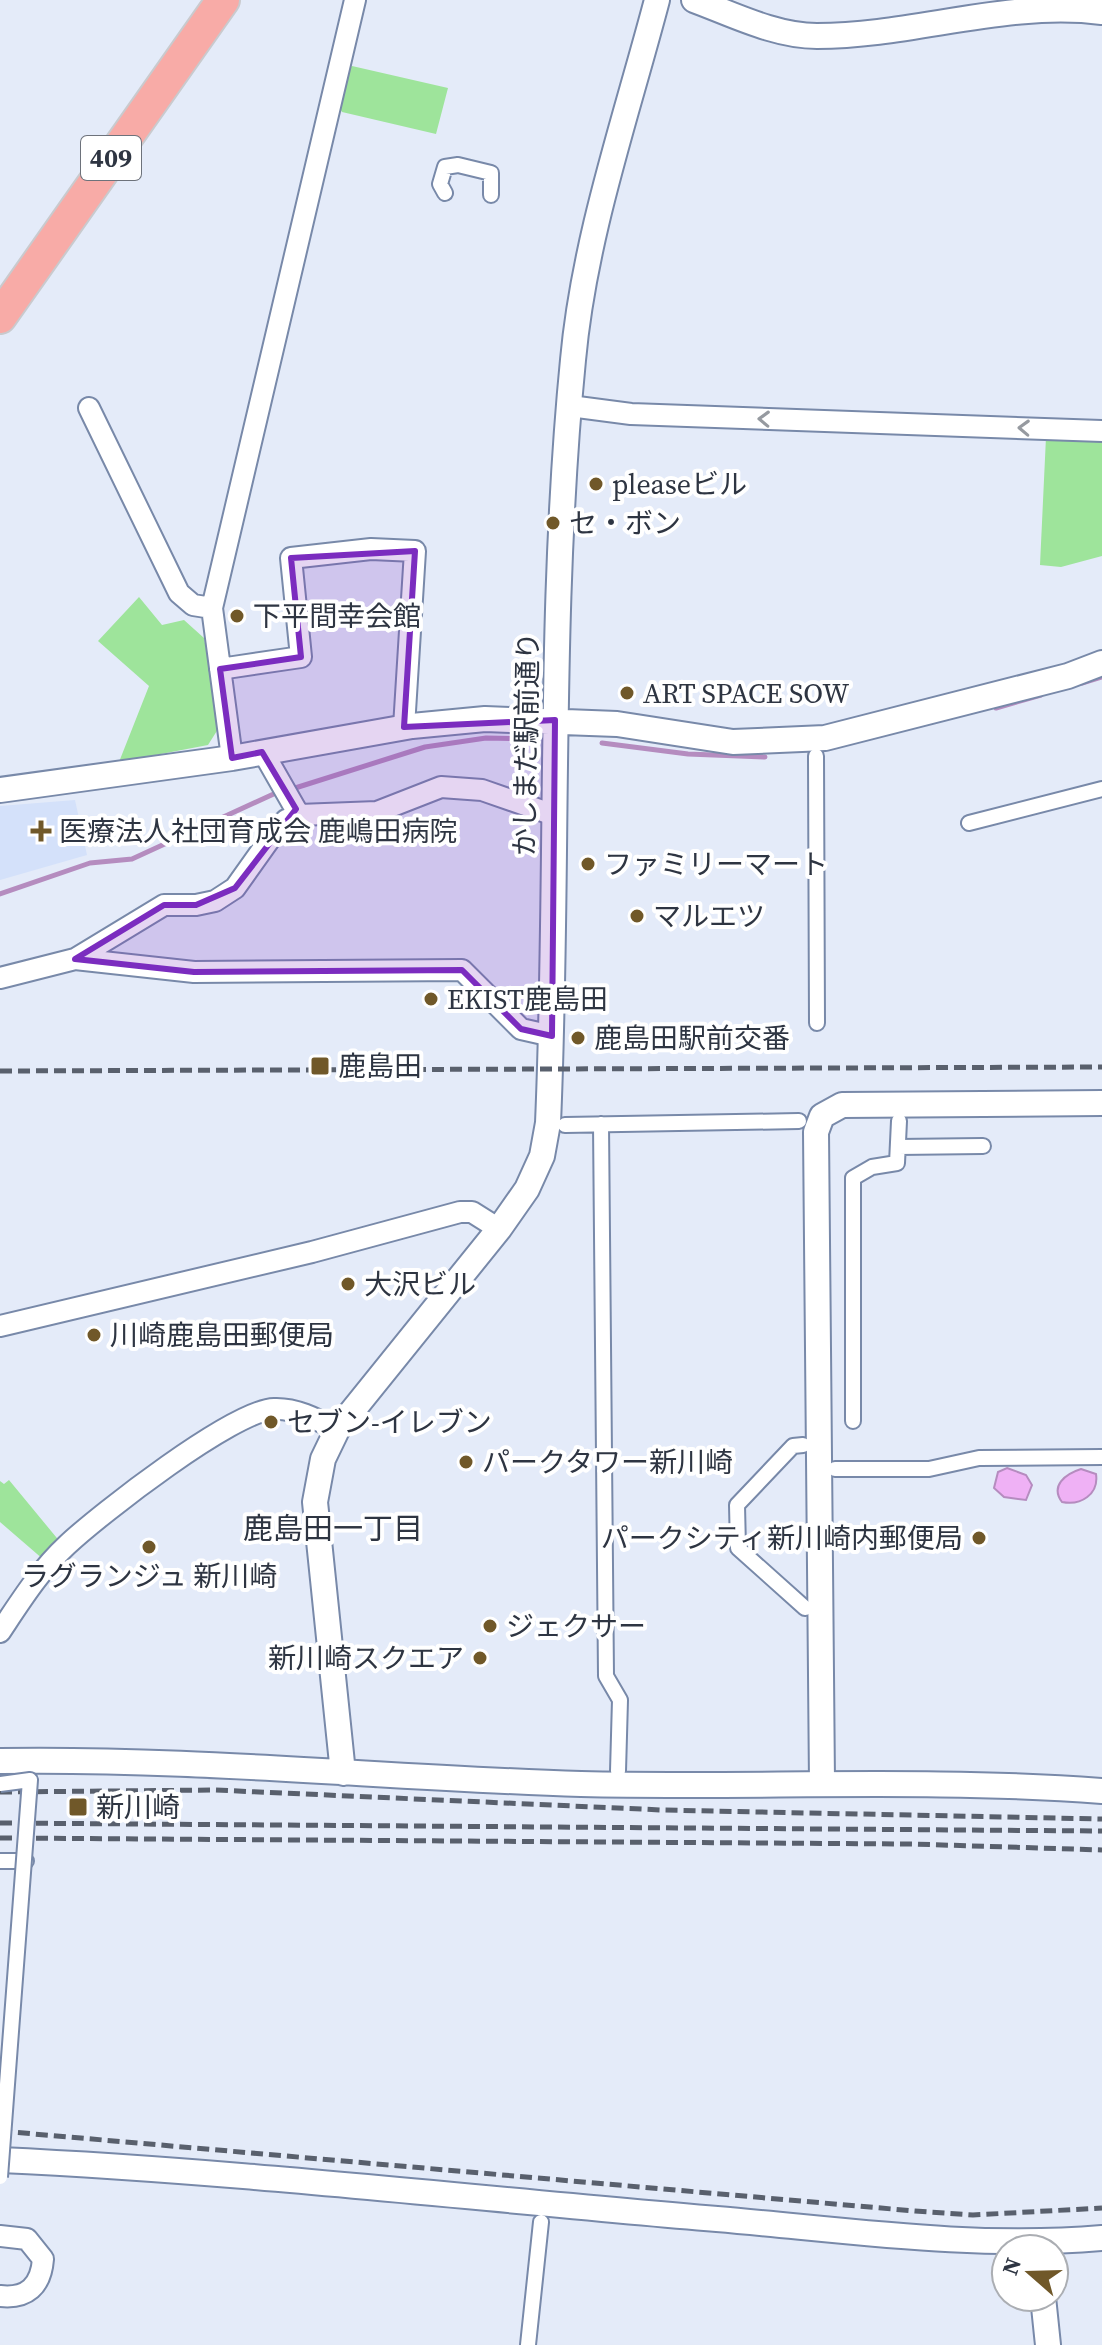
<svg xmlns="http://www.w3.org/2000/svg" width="1102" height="2345" font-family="'Source Serif 4','Noto Sans JP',serif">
<rect width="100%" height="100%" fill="#e4ebf9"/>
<path fill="#d4e1fa" d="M75 800 87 855 0 880V806Z"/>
<path fill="#9ee49b" d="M352 66 448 88 436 134 342 112 338 105 345 70Z
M1046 437 1102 439V556L1061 567 1040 565Z
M139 597 162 625 184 620 204 638 220 726 208 745 119 762 149 686 98 641Z
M9 1480 61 1543 44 1560 0 1522V1481L4 1484Z"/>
<path fill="#efb1f5" stroke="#b58cbf" stroke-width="2" d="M1007 1468 1026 1475 1032 1485 1026 1500 1004 1497 994 1488 998 1472Z
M1081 1469 1096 1474C1099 1494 1081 1506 1062 1502 1050 1486 1065 1474 1081 1469Z"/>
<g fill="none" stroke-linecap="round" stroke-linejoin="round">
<path stroke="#b58cbf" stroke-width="5" d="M1082 683 1102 677
M996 708 1041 695
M602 743 688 754 765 757
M292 789 425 747 486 738 531 739
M0 894 90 863 132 859 278 792"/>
<g stroke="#7889a9" stroke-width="18">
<path id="pedestrian" d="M445 193 440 184 445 167 458 165 491 173V195
M816 756 817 1023
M969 823 1102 789
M601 1124 606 1676 620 1700 618 1771
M565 1125 799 1121
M898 1147 983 1146
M853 1421V1178L872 1167 897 1163 899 1121
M803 1445 793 1446 737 1505 738 1548 805 1608
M835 1469H929L979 1458 1102 1457
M0 1861H26
M528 2345 541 2222"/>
</g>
<g stroke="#7889a9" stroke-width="24">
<path id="minor" d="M570 406 631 414 1102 431
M89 408 179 593 193 605 212 608
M220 669 301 657 291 558 371 549 415 551 404 727
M263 752 299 815
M232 758 212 608 355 0
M75 959 194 972 462 970 521 1029 552 1036
M0 978 75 959 164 905H196L215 901 235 888 272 836 286 820 299 815 377 812 441 787 482 790 554 815
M0 1326 312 1252 460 1212H472L499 1229
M0 1632C20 1602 40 1570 67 1545 100 1514 234 1410 274 1409 297 1408 318 1420 337 1430
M0 2236 27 2239 43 2259C41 2286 27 2299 0 2296"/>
</g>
<g stroke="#7889a9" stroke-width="28">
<path id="tertiary" d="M694 0C732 14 775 36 817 36 913 36 1006 0 1102 12
M0 790 232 758 412 726 485 719 617 724 733 742 825 738 1068 676 1102 663
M0 1761C194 1758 387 1778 581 1784 755 1788 929 1778 1102 1791
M343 1773 315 1502 323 1459 337 1430 499 1229 527 1189 542 1156 548 1123C559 869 548 614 573 360 584 238 626 118 657 0
M822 1783 816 1132 822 1116 842 1105 1102 1103
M0 2160C239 2171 478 2199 717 2219 846 2230 972 2249 1102 2238
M1043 2297 1048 2345"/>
</g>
<g stroke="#c9cace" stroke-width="36">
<path id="trunk" d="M0 317 223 0"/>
</g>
<use href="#pedestrian" stroke="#fff" stroke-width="14"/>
<use href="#minor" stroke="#fff" stroke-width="20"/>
<use href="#tertiary" stroke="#fff" stroke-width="24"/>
<use href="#trunk" stroke="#f8aba7" stroke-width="32"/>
<path stroke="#59606d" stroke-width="5" stroke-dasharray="12 6" stroke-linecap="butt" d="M0 1071 1102 1067
M0 1792 215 1790 662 1810 1102 1819
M0 1823 1102 1831
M0 1838 912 1844 1102 1850
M0 2131 915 2211 973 2215 1102 2208"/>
<g stroke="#7889a9" stroke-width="18" stroke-linecap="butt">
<path id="pedestrian-bridge" d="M0 1784 30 1780 0 2177"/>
</g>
<use href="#pedestrian-bridge" stroke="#fff" stroke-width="14"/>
</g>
<defs><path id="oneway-chevron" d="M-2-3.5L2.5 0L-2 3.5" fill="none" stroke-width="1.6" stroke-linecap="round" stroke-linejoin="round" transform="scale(2)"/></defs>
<g stroke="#969aa0">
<use href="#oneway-chevron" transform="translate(764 419) rotate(-178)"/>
<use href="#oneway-chevron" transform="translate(1024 428) rotate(-178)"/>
</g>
<path fill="#7b2cbf" fill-opacity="0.2" stroke="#7b2cbf" stroke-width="6" stroke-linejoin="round" d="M415 551 404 727 555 720 552 1036 521 1029 462 970 194 972 75 959 164 905H196L235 888 296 809 262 752 232 758 220 669 301 657 291 558Z"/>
<g fill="#705829" stroke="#fff" stroke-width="3">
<circle cx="596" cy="484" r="8"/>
<circle cx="553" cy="523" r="8"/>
<circle cx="237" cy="616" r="8"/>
<circle cx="627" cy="693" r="8"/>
<path d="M37 819h8v8h8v8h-8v8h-8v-8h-8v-8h8z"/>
<circle cx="588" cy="864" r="8"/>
<circle cx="637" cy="916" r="8"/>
<circle cx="431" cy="999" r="8"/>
<circle cx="578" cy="1038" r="8"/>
<rect x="310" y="1056" width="20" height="20" rx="4"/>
<circle cx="348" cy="1284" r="8"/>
<circle cx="94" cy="1335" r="8"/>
<circle cx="271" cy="1422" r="8"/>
<circle cx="466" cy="1462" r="8"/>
<circle cx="979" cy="1538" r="8"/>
<circle cx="149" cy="1547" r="8"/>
<circle cx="490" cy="1626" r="8"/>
<circle cx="480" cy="1658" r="8"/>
<rect x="68" y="1797" width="20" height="20" rx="4"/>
</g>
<g text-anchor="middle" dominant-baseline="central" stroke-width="8" stroke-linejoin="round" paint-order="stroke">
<rect fill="#fff" stroke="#6d727b" stroke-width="2" x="81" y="136" width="60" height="44" rx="6"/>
<g font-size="26" font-weight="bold" fill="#2e3542">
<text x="111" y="158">409</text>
</g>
<g font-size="28" fill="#2e3542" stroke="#fff" text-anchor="start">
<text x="612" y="484">pleaseビル</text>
<text x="569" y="523">セ・ボン</text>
<text x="253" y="616">下平間幸会館</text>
<text x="643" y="693">ART SPACE SOW</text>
<text x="59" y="831">医療法人社団育成会 鹿嶋田病院</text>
<text x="604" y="864">ファミリーマート</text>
<text x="653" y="916">マルエツ</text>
<text x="447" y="999">EKIST鹿島田</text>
<text x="594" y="1038">鹿島田駅前交番</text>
<text x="338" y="1066">鹿島田</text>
<text x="364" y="1284">大沢ビル</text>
<text x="110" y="1335">川崎鹿島田郵便局</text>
<text x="287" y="1422">セブン-イレブン</text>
<text x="482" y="1462">パークタワー新川崎</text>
<text x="963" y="1538" text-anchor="end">パークシティ新川崎内郵便局</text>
<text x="149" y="1576" text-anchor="middle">ラグランジュ 新川崎</text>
<text x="506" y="1626">ジェクサー</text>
<text x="464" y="1658" text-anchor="end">新川崎スクエア</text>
<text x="96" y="1807">新川崎</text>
</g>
<g font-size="28" fill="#2e3542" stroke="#fff">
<text transform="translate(526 744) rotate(-89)">かしまだ駅前通り</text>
</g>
<g font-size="30" fill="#2e3542" stroke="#fff">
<text x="333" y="1528">鹿島田一丁目</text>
</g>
</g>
<g transform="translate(1030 2273) rotate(290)"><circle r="38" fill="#ffffff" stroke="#abaeb3" stroke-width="2"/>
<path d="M0-6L14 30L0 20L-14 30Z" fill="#705829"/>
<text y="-12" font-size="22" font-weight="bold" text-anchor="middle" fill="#2e3542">N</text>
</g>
</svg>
